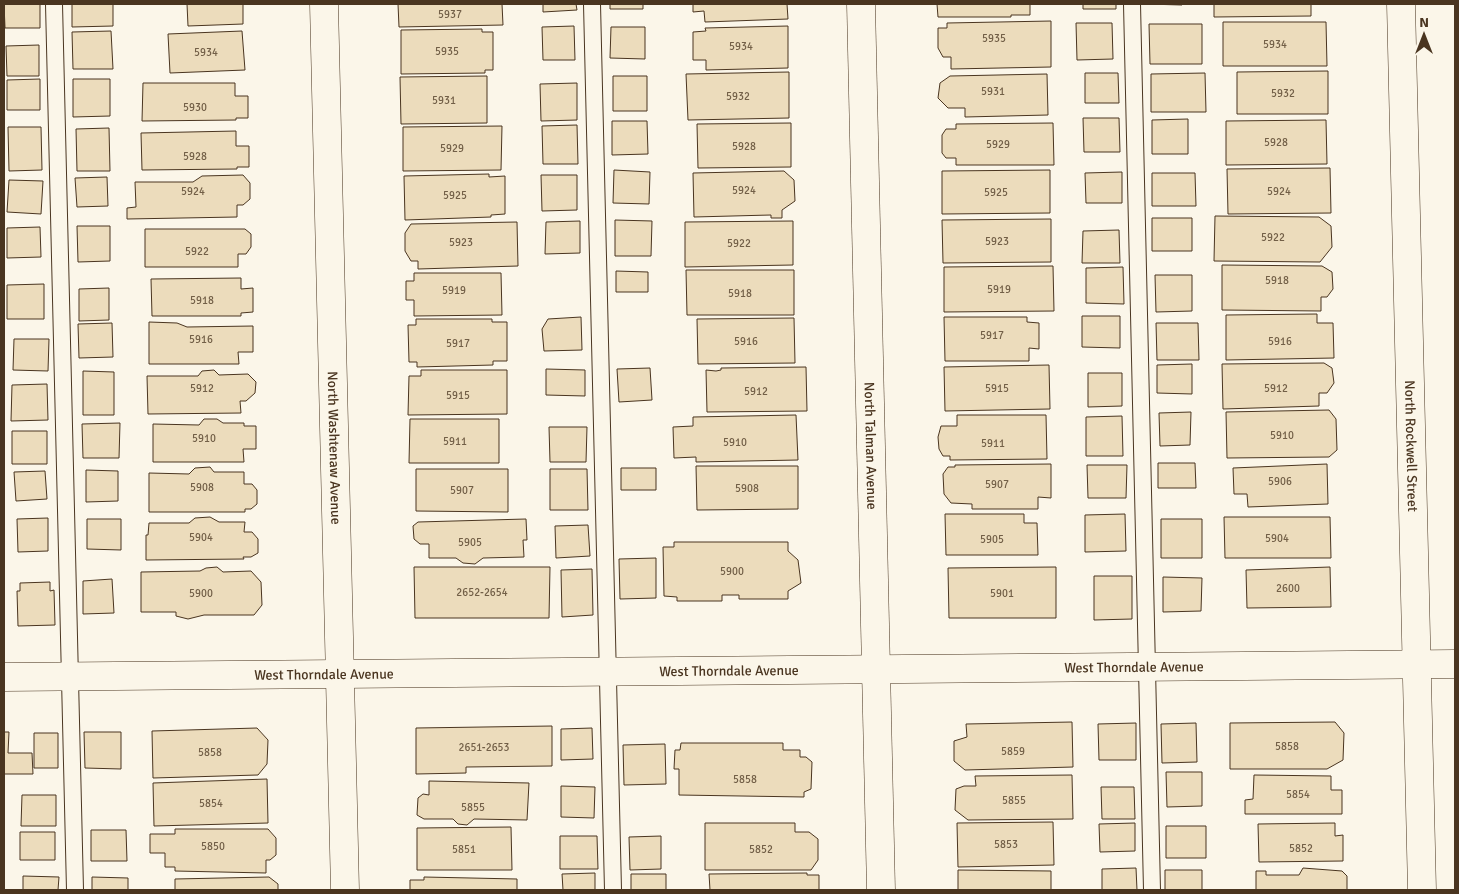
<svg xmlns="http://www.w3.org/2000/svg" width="1459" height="894" font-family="Signika,sans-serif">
<rect width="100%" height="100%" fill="#fbf6e9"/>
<path fill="#ecdcbc" stroke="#4a3520" d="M4 4H40V28H5Z
M72 4H113V26L72 27Z
M187 4H243V24L188 26Z
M398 4H502L503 25 399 27Z
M543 4H576L577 10 543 12Z
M610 4H643V9H610Z
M693 4H787L788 19 705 22 704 11 693 12Z
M937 4H1030V15H1011V17H938Z
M1083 4H1116V9H1083Z
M1146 4H1182V5Z
M1214 4H1311V16L1214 17Z
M1051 21V67L951 69V57H943L938 48V28H947V23Z
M1223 22H1326L1327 66H1223Z
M1076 23H1112L1113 59 1077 60Z
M1149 24H1202V64H1150Z
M574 26 575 60H543L542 27Z
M788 26V68L706 70V60H693V32L706 31 705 28Z
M611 27H645V59L610 58Z
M482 29V32H493V70H485V73L401 74V30Z
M111 31 113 69H73L72 32Z
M242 31 245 70 170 73 168 34Z
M39 45V76H7L6 46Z
M1328 71V114H1237V72Z
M789 72V118L688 120 686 74Z
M1085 73H1118L1119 103H1085Z
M1205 73 1206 112H1151V74Z
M1047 74 1048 115 965 117V108H948L938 98 940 83 950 76Z
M487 76V123L401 124 400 77Z
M613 76H647V111H613Z
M40 79V110H7V80Z
M73 79H110V116L73 117Z
M143 83H235V96H248V118H236V120L142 121Z
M577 83V120L541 121 540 84Z
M1083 118H1119L1120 152H1084Z
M1188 119V154H1152V120Z
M1326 120 1327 164 1226 165V121Z
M612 121H647L648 154 612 155Z
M791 123V167L698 168 697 124Z
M1053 123 1054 165H956V158H946L942 153V135L946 129H956V124Z
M577 125 578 164H543L542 126Z
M502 126 501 170 403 171V127Z
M8 127H41L42 170 9 171Z
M109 128 110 171H77L76 129Z
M236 131V146H249V167H237V169L142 170 141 133Z
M1330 168 1331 213 1228 214 1227 169Z
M614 170 650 172 649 204 613 203Z
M1050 170V213L942 214V171Z
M784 171 794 180 795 201 782 210V218H771V215L694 217 693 173Z
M1122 172V203H1086L1085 173Z
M1152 173H1195L1196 206H1152Z
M489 174V177L505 176V214L491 215V217L405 220 404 176Z
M243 175 250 183V199L243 205H237V217L127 219V208L136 207 135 182H193L202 176Z
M541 175H577V210L542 211Z
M107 177 108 206 77 207 75 178Z
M9 180 43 181 41 214 7 212Z
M1215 216 1319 217 1331 226 1332 247 1320 262 1214 261Z
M1152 218H1192V251H1152Z
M1051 219V262L943 263 942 220Z
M615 220 652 221 651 256H615Z
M580 221V253L545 254 546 222Z
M793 221V265L685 267V222Z
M517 222 518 266 418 269V261H411L405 251V233L411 224Z
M77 226H110V261L78 262Z
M40 227 41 257 7 258V228Z
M145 229H245L251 234V247L246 254H238V267H145Z
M1119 230 1120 263H1082L1083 231Z
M1222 265 1322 266 1332 272 1333 289 1327 297H1321V311L1222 310Z
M1053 266 1054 311 944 312V267Z
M1123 267 1124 304 1086 303V268Z
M686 270H794V315H687Z
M616 271 648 272V292H616Z
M414 273H501L502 315 414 316V300H406V281H414Z
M1155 275H1192V311L1156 312Z
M241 278V289L253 288V312L241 313V316H152L151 279Z
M44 284V319H7V285Z
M109 288V320L79 321V289Z
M1317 314V323H1333L1334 358 1226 360V315Z
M1082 316H1120V348L1082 347Z
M581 317 582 350 544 351 542 329 548 319Z
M944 317H1027V322L1039 323V349L1029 348V361H945Z
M794 318 795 363 698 364 697 319Z
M416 319H492V322H507V361H493V365L417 367V362H409L408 325H416Z
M149 322 177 323 187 327 253 326V352H238L239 364H149Z
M112 323 113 357 79 358 78 324Z
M1156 323H1198L1199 360H1157Z
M14 339H49L48 371 13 370Z
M1324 363 1332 368 1334 383 1327 393H1319V406L1223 409 1222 364Z
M1192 364V394L1157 393V365Z
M1049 365 1050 409 945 411 944 367Z
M806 367 807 411 707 412 706 370 716 371 721 370V368Z
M650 368 652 400 619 402 617 369Z
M546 369 585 370V396L546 395Z
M214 370 219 375 248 374 256 382 255 393 246 401H240L241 413 148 414 147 376H198L202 371Z
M421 370H507V414L408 415 409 376H421Z
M83 371 114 372V415H83Z
M1088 373H1122V406L1088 407Z
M47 384 48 420 11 421 12 385Z
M1329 410 1336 419 1337 450 1329 457 1227 458 1226 412Z
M1191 412 1190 445 1160 446 1159 413Z
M796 415 798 460 696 462V457L674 458 673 427 693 426V417Z
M957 415H1046L1047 459 950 460V456H943L939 449 938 437 941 426H957Z
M1122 416 1123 456H1086V417Z
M204 419H217L223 423H244V426H256V449H243L244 462H153V424L199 425Z
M410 419H499V463H409Z
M120 423 119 458H83L82 424Z
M549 427H587L586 462H550Z
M12 431H47V464H12Z
M1158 463H1195L1196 488H1158Z
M1051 464V498L1038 497V509H972V504L951 503 944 494 943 474 948 467H955V465Z
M1327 464 1328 504 1248 507 1247 494H1234L1233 468Z
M1087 465H1127L1126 498H1088Z
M696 466H798V509L697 510Z
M210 467 214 472H244V484H252L257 490V504L251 509H245V512H149V473L189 474 195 468Z
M621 468H656V490H621Z
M416 469H508V512L416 511Z
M550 469H587L588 510H550Z
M86 470 118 471V501L86 502Z
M45 471 47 499 16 501 14 472Z
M945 514H1024V523H1037L1038 555H946Z
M1125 514 1126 551 1085 552V515Z
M210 517 219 522H245L244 532H252L258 539V553L251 557H243L244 559 146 560V535H148L149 523H189L195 518Z
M1224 517H1330L1331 558H1225Z
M48 518V551L18 552 17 519Z
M87 519H121V550L87 549Z
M526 519 527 540H523L524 557 483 558 475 564 463 563 456 558H429V544H420L414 539 413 526 418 522Z
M1161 519H1202V558H1161Z
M588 525 590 556 556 558 555 526Z
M674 542H788V551L798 560 801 583 788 591V599H739V595H722V601H677V597L664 596 663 547H674Z
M656 558V598L620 599 619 559Z
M217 567 223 572 251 571 261 582 262 605 254 615H204L188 619 176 616V612H141V572L200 571 206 568Z
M414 567H550L549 618H415Z
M1056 567V618H949L948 568Z
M1330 567 1331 607 1247 608 1246 570Z
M592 569 593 615 562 617 561 570Z
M1094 576H1132V619L1094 620Z
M1163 577 1202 578 1201 611 1163 612Z
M112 579 114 613 83 614V581Z
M50 582V591L54 590 55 625 18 626 17 591H20V583Z
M1072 722 1073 767 965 770 954 761V741L967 737 966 724Z
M1335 722 1344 733 1343 760 1327 769H1230V723Z
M1136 723V760H1099L1098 724Z
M1196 723 1197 762 1162 763 1161 724Z
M552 726V766L466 767V773L416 774V728Z
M257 728 268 740 267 764 258 775 153 778 152 731Z
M592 728 593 759 561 760V729Z
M4 732H9L8 753H32L33 774H4Z
M84 732H121V769L85 768Z
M34 733H58V768H34Z
M681 743H783V750H800V757H806L812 762 811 789 804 792V797L679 795V769H674L675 750H680Z
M665 744 666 784 624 785 623 745Z
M1166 772H1202V806L1167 807Z
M1072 775 1073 819 968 820 955 810 956 789 964 786H976L975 776Z
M1254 775 1331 776V790H1342V814H1245V800L1253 799Z
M267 779 268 823 154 826 153 783Z
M429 781 529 783 527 820 474 819 467 825 458 824 453 819H424L417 815 418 798 423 794 429 795Z
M561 786 595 787 594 818 561 817Z
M1101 787H1134L1135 819H1102Z
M22 795H56V826H21Z
M1053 822 1054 865 958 867 957 823Z
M705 823H795V832H809L818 839V860L811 870H705Z
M1135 823V851L1100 852 1099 824Z
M1335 823V836L1343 835V861L1259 862 1258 824Z
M1166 826H1206V858H1166Z
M511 827 512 870H417V828Z
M175 829H268L276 838V855L270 860H266V873L175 871V867H165V853H150V834H175Z
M91 830H126L127 861H91Z
M20 832H55V860H20Z
M560 836H597L598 869H560Z
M661 836V869L630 870 629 837Z
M1136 868 1137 890H1102V869Z
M1303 868 1342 871 1347 876V889L1346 890H1256V871H1266V875H1299Z
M958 870 1051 871V890H958Z
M1165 870H1202V890H1165Z
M595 873V890H563L562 874Z
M807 873V875H819V890H710L709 874Z
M631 874H666V890H631Z
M23 876 59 877 58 890H23Z
M92 877 128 878V890H92Z
M269 877 278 884V890H175V879Z
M424 877 517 879V890H410V880H424Z"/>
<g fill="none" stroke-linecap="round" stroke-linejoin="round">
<g stroke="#4a3520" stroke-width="18">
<path id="service" d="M54 4 75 890
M592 4 613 890
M1132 4 1152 890"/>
</g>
<g stroke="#4a3520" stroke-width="29">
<g id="minor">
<path id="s1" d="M324 4 345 890"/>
<path id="s2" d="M861 4 881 890"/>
<path id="s3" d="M1401 4 1422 890"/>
<path id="s4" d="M4 677 1455 664"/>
</g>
</g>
<use href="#service" stroke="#fbf6e9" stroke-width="16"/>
<use href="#minor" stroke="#fbf6e9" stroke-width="28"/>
</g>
<g text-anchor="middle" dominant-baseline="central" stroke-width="4" stroke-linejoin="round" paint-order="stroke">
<g font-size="11" fill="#725f47">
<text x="450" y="14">5937</text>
<text x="994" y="38">5935</text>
<text x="1275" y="44">5934</text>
<text x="741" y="46">5934</text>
<text x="447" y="51">5935</text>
<text x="206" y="52">5934</text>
<text x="993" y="91">5931</text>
<text x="1283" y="93">5932</text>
<text x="738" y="96">5932</text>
<text x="444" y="100">5931</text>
<text x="195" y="107">5930</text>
<text x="1276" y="142">5928</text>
<text x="998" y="144">5929</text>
<text x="744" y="146">5928</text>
<text x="452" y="148">5929</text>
<text x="195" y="156">5928</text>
<text x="744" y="190">5924</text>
<text x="193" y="191">5924</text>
<text x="1279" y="191">5924</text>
<text x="996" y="192">5925</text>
<text x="455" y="195">5925</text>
<text x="1273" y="237">5922</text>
<text x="997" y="241">5923</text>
<text x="461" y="242">5923</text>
<text x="739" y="243">5922</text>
<text x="197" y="251">5922</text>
<text x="1277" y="280">5918</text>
<text x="999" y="289">5919</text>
<text x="454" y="290">5919</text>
<text x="740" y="293">5918</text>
<text x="202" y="300">5918</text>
<text x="992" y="335">5917</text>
<text x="201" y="339">5916</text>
<text x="746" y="341">5916</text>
<text x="1280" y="341">5916</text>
<text x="458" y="343">5917</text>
<text x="202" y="388">5912</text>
<text x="997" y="388">5915</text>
<text x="1276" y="388">5912</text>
<text x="756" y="391">5912</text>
<text x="458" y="395">5915</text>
<text x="1282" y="435">5910</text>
<text x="204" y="438">5910</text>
<text x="455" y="441">5911</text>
<text x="735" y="442">5910</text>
<text x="993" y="443">5911</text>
<text x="1280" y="481">5906</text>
<text x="997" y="484">5907</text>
<text x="202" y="487">5908</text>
<text x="747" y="488">5908</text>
<text x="462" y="490">5907</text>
<text x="201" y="537">5904</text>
<text x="1277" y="538">5904</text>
<text x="992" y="539">5905</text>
<text x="470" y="542">5905</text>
<text x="732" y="571">5900</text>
<text x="1288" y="588">2600</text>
<text x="482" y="592">2652-2654</text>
<text x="201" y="593">5900</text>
<text x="1002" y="593">5901</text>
<text x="1287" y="746">5858</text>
<text x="484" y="747">2651-2653</text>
<text x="1013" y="751">5859</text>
<text x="210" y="752">5858</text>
<text x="745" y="779">5858</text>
<text x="1298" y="794">5854</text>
<text x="1014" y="800">5855</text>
<text x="211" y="803">5854</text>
<text x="473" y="807">5855</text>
<text x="1006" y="844">5853</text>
<text x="213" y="846">5850</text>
<text x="1301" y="848">5852</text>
<text x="464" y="849">5851</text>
<text x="761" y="849">5852</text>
</g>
<g font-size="14" fill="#4a3520" stroke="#fbf6e9">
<text stroke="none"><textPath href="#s1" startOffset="444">North Washtenaw Avenue</textPath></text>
<text stroke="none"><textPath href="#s2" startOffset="442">North Talman Avenue</textPath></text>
<text stroke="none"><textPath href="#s3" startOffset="442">North Rockwell Street</textPath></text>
<text stroke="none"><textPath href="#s4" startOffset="1130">West Thorndale Avenue</textPath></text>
<text stroke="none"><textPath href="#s4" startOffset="725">West Thorndale Avenue</textPath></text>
<text stroke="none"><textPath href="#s4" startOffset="320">West Thorndale Avenue</textPath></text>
</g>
</g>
<rect width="1459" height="894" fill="none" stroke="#4a3520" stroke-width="10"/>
<g transform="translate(1424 35)" stroke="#fbf6e9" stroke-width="4" paint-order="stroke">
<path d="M0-4L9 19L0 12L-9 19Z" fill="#4a3520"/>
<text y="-8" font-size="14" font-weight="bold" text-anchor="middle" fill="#4a3520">N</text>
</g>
</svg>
